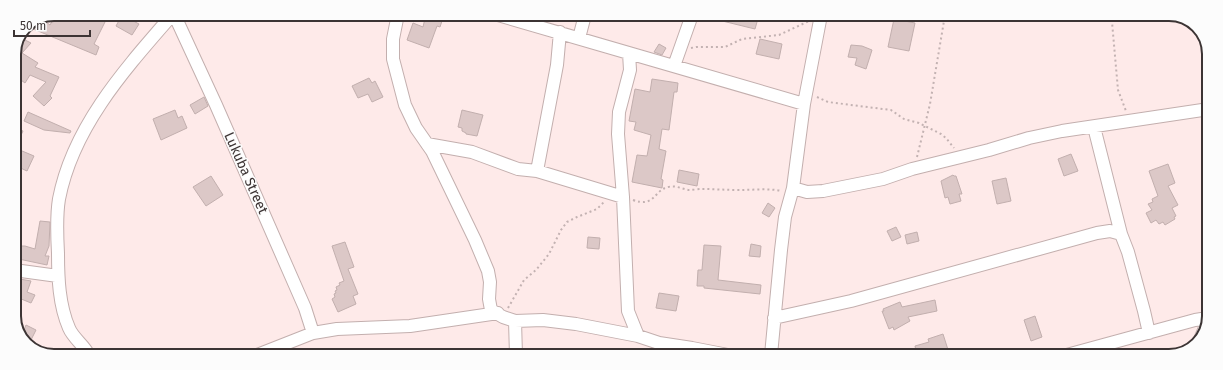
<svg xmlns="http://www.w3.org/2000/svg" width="1223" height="370" font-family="'Fira Sans',sans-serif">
<rect width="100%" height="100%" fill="#feeae9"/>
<path fill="#dcc8c7" stroke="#c2afae" d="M56 14H98L96 19 105 22 94 44 99 47 96 55 26 26 42 19 50 25Z
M426 14 443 18 440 27 437 26 429 48 407 40 413 23 423 27Z
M122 15 139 24 132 35 116 26Z
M710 15H759L755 29 710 18Z
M894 19 915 23 909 51 888 47Z
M23 39 31 43 22 53 38 63 35 67 59 77 50 96 52 98 44 106 33 96 46 82 30 75 25 83 14 75V54L17 46Z
M760 39 782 44 779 59 756 54Z
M659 44 666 48 662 55 654 52Z
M851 45 862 46 872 50 866 69 855 65 857 58 848 57Z
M369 78 372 83 375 81 383 97 372 102 368 94 358 98 352 86Z
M652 79 678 83 677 92H674L669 130 662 129 659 149 666 151 661 179 663 180 662 188 632 182 637 155 647 156 651 135 634 130 636 122 629 121 635 89 650 92Z
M204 97 208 106 195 114 190 105Z
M175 110 178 118 182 116 187 128 161 140 153 119Z
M462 110 483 115 477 136 466 134V133L462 131V128L458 127Z
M28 112 71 131 70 133 44 130 24 121Z
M14 127 23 131 15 148 34 156 27 171 14 165Z
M1071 154 1078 171 1064 176 1058 159Z
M1168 164 1175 183 1168 186 1178 205 1172 208 1176 216 1174 217 1175 219 1165 225 1163 222 1159 224 1156 220 1151 223 1146 213 1152 210 1148 204 1153 202 1152 199 1158 196 1149 171Z
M679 170 699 174 697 186 677 182Z
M953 175 954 176H956L962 194H959L961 201 950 204 948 197 945 198 941 181Z
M211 176 223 195 206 206 193 187Z
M1006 178 1011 201 997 204 992 181Z
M768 203 775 208 769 217 762 213Z
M40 221 50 222 49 246 45 256H49L47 265 14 258V246H25L35 249Z
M896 227 901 237 892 241 887 231Z
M917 232 919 241 907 244 905 235Z
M588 237 600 238 599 249 587 248Z
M345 242 354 267 348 269 358 294 353 296 356 304 338 312 332 299 335 297 334 294 336 293 335 291 337 290 336 287 340 285 339 283 344 281 332 246Z
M751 244 761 246 760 257 749 256Z
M704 245 721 246 718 280 761 285 760 294 704 288V286H697L698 270H702Z
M14 278 31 281 27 292 35 295 31 303 14 296Z
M659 293 679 296 676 311 656 308Z
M935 300 937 311 908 317 910 321 894 330 893 327 889 329 882 311H884L883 309 900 302 902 307Z
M1035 316 1042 337 1031 341 1024 320Z
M26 325 36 330 30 342 22 340 21 337Z
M943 334 950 356H917L915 346 929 342 928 339Z"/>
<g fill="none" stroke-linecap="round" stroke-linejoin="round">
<g stroke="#c3afae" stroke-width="14">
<path id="minor" d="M174 14 216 105 305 308 313 333
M398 14 393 39V59L405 105 416 128 432 151 475 240 488 271 490 282 489 299 491 310 503 317 515 321 516 355
M498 15 804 104
M579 38 585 15
M629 53 630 70 619 112 618 134 623 197 628 311 638 336
M674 66 692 15
M1094 127 1121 234 1128 252 1144 311 1149 333
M427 144 472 152 518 169 537 171 623 197
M537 171 557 65 560 32
M793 188 807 192 823 191 883 179 912 169 989 150 1029 138 1062 131 1209 109
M14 270 58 276
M774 318 851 301 1097 233 1110 231 1121 234
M515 321 543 320 576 324 638 336 659 343 692 348 728 355
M1201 337 1208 321
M89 355C84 345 73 338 69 328 59 305 58 278 58 253 57 235 56 217 59 199 73 126 126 68 173 14
M257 355 313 333 337 329 410 326 498 313
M771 355 781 250 785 217 793 188 804 104 821 15
M1063 356 1195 320 1208 318"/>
</g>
<path stroke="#c3b2b2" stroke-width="2" stroke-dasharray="2 3" stroke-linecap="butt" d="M1110 15 1112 22 1118 90 1126 111
M691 48 696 47H725L742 39 779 35 809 21
M817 97 828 102 891 110 904 119 919 123 941 134 946 138 954 148
M917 157 930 104 945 15
M633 200C655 208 654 190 668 187 676 185 682 189 689 190 693 190 698 189 702 189 714 189 726 190 739 190 753 190 768 188 782 191
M508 308 524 280 536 270 549 254 561 230 567 222 577 217 597 209 604 202
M14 314 21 301"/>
<use href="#minor" stroke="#fff" stroke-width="12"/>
</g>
<g text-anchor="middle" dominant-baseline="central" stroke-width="3" stroke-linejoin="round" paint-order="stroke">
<g font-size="14" fill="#3c3434" stroke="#fcfcfc">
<text transform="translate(246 173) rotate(66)">Lukuba Street</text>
</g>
</g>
<path d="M0 0H1223V370H0ZM54 21H1169A33 33 0 0 1 1202 54V316A33 33 0 0 1 1169 349H54A33 33 0 0 1 21 316V54A33 33 0 0 1 54 21Z" fill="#fcfcfc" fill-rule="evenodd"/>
<path fill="none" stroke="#3c3434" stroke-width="2" d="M54 21H1169A33 33 0 0 1 1202 54V316A33 33 0 0 1 1169 349H54A33 33 0 0 1 21 316V54A33 33 0 0 1 54 21Z"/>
<path d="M14 30v6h76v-6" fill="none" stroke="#3c3434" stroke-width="2"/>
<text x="20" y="30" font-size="12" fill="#3c3434" stroke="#fcfcfc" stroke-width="3" paint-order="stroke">50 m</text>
</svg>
